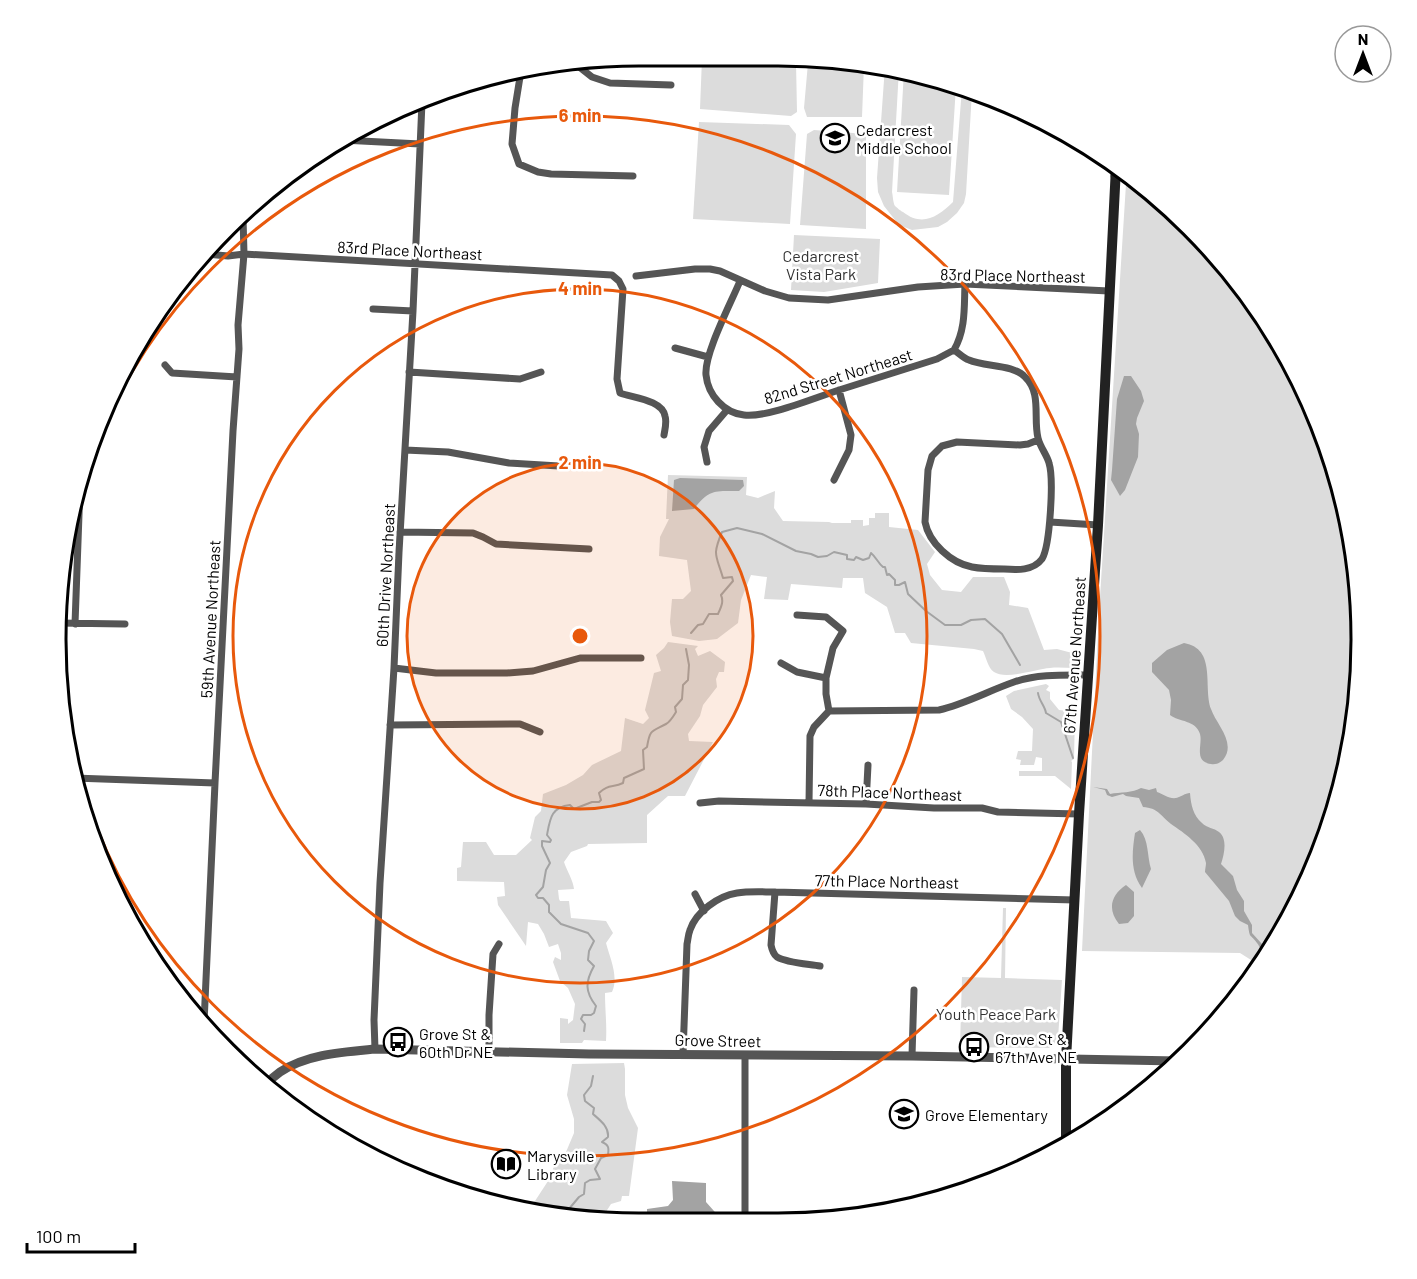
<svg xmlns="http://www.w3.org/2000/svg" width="1417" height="1279" font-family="Barlow,sans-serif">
<rect width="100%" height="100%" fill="#fff"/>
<path fill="#dcdcdc" d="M702 58 796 62 797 112 791 116 700 109Z
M808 63 864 65 862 117H807L804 108Z
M885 66 899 69 892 192C893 196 893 203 895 206 896 207 902 212 903 212 922 227 938 217 953 202L962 88 972 91 966 194 964 203 957 213 947 222 938 227 912 230 899 225 884 206 878 192 877 178Z
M904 71 956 86 949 195 897 192Z
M699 122 789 125 796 134 790 224 693 219Z
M814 130 866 134V229L800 225 807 134Z
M1126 184H1140L1163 201 1241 284 1301 382 1342 489 1360 602 1356 716 1330 828 1283 932 1259 965 1240 953 1082 951 1099 613Z
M794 235 880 239 878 283 824 292 791 290Z
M668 475 747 477 746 495 758 498 775 491 774 508 783 521 829 522 832 523H851V520H863V526L869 525V518H875V513H889V527L918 530 935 552 927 564 930 575 942 590 961 592 973 577H1004L1010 592 1009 605 1028 608 1044 650 1057 649 1076 654 1074 668C1066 668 1058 667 1050 668 1036 669 1006 680 994 672 988 668 986 657 983 651L974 649 911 643 905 633H895L887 607 865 593 863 578H843L842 588 791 584 788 600 764 599 767 577 751 575 741 600 738 623 717 639 699 641 672 636 670 622 672 599H683L691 591 687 560 659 556 660 537 669 519H666Z
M668 642 698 646 695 649 698 656 710 651 725 662 724 672H719L716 679 717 687 703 705 700 716 688 734 689 741 713 742 685 796H668L647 815V843L588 844 587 846 571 852 564 862C567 871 573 880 574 889L558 890 559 899 560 901H569L571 918 606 921 613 933 606 943C610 958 619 977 612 992L605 993C605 1010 607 1025 606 1041L584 1040 582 1043H560V1018L568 1019V1024L573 1020 575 1004 568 988 560 981 553 962 555 957 561 960V953L558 944 549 947 544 934 538 924 528 922 526 946 498 905 497 897 505 896 504 882 457 881V868L461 867 463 842H486L494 855H516L532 840 530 838 535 817 541 811 543 794 566 785 583 775 592 765 621 751 625 718 643 724 649 718 645 710 654 673 661 671 656 655 664 648Z
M1046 684 1049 686 1046 690 1050 692V699L1059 710 1075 712 1074 759 1071 761 1072 762 1071 789 1055 776H1019V771H1042V758L1036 757 1034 765H1020L1021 760 1016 759 1018 751H1032L1033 729 1022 717 1011 709 1006 696 1014 691Z
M1003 908H1006L1005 978 1062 980 1058 1038 1054 1044 1049 1048 960 1047 962 977 1001 978Z
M624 1063 625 1069V1095L628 1108 638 1128 629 1196H622L621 1201 611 1204 600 1221 523 1209 535 1201 550 1178 554 1166 566 1152 574 1133V1119L567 1095 572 1064Z"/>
<path fill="#a3a3a3" d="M1124 376H1131L1141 391 1144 401 1137 418 1136 424 1139 434 1138 457 1125 490 1120 496 1111 480 1112 470 1117 399Z
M680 478 743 480 744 486 739 491C715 491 709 489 694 509L672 511 674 480Z
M1184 643C1217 649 1203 686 1211 709 1216 724 1237 743 1223 760 1220 763 1215 765 1211 764 1193 762 1203 744 1200 734 1196 720 1179 722 1170 715L1171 700 1169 690 1152 672V663L1167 650Z
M1093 787 1107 789 1110 794C1120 792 1133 793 1141 788L1149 790 1156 788 1157 792C1163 794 1169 799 1176 798 1181 797 1185 793 1190 793 1191 805 1193 815 1202 823 1207 828 1214 828 1219 832 1228 839 1224 855 1221 864L1233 876 1237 890 1244 901V911L1252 925V933L1262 944 1264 954 1266 956 1265 957C1261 953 1261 948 1257 943 1250 933 1250 940 1248 925L1240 921 1235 916 1229 901 1205 872C1205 869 1206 866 1206 863 1203 845 1184 833 1171 824 1160 815 1158 808 1143 807L1139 798 1126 796 1123 794 1112 797 1107 795 1105 790Z
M1140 830C1149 840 1147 856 1151 869L1142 888C1130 871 1132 853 1135 833Z
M1126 885 1134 892V916L1128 923 1119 924C1107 909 1111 895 1126 885Z
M672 1181 706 1183V1202L722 1220 721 1222H647V1209L668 1206 673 1200Z"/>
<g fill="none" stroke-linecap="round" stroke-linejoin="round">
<path stroke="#a3a3a3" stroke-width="2" d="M691 633 698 625 703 624 709 614H718C721 607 724 602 721 595L733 581 732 577 723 578C716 554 712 556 722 532L737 528 762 534 796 551 811 554 818 557 827 556 834 552 847 555V559L854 560 856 557 863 560 869 558 871 553C876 557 878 563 883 567H885L887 575 889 574 895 580V585H899L905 582 908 594 926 611 945 625H961L971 620 985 619 1002 634 1020 665
M1038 693C1039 701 1045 706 1046 713L1061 722 1073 758
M584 1031 585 1024 581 1019 583 1015H591L594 1013 596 1006C585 992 585 982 594 966L588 960 589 951 594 941 588 933 561 924 549 912V905L543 898H538L536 895 543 887 546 870 550 863 542 846V841L550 842 551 840 547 835C550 819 551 807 570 805L574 809 592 802H599L601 800 599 793C608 784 613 788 623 783L624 778 644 769 643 750 647 747C650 729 651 732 666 724 670 722 673 717 676 712L675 707 682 699 683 685 688 680 689 665 686 649
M563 1216 579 1197 584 1194 585 1183 590 1180 600 1179 595 1169 601 1158 608 1155C609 1148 609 1145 602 1142L608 1137C609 1127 601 1121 593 1114L594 1108 585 1101 584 1095 591 1086 593 1076"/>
<path stroke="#555" stroke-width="7" d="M573 62 592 77 610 83 671 85
M526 67 520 77 515 108 512 144 519 164 538 172 551 174 633 176
M342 140 420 144
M206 254 228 256 244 254 612 275 619 281 623 289 617 379 620 393C634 398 662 400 665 416 667 422 665 429 664 435
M636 276 695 269H710L720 271 765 291 789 298 828 300 918 287 965 284 1109 291
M740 281C731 303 704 354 706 375 708 395 724 413 744 415 766 418 814 398 836 391 870 380 903 370 937 359L954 350
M373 309 413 311
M675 348 708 357
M954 350C959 353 963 358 969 360 985 367 1013 364 1025 377 1042 393 1033 418 1038 438 1040 447 1047 455 1049 463 1054 479 1050 546 1042 559 1033 571 1017 570 1004 569 994 569 982 569 972 567 951 563 929 543 925 522L928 470 932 456 942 446 957 442 1020 445 1028 444 1038 440
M954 350C966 329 964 307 965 284
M165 365 172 373 237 377
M409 372 520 379 541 372
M405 450 448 452 509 463 559 466
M707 462 704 447 709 431 727 410
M834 480 849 450 851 435 839 390
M1050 522 1098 525
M400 532 473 533 483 537 496 544 589 549
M797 615 826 617 843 631 833 648 826 678V694L829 711 814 727 810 736 809 803
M57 623 125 624
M75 624 80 487
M781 663 797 672 826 678
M394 668 436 673H507L533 671 580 658H641
M829 711 939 710C965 704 988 691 1014 682 1037 674 1063 675 1088 675
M390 725 520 724 540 732
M74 778 215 783
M700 803 719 801 866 804 934 808H982L998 812 1079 814
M866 804 868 765
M775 892 771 945C772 950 773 954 777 957 787 963 809 964 820 966
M695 894 704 911
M204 1023 215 783 233 431 239 349 238 325 244 254 243 217
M375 1049 374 1020 380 883 394 668 399 552 413 311 422 102
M489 1051V1015L493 954 499 944
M683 1054 687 944C688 940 688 935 690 930 696 912 718 896 737 893 749 891 763 892 775 892L1075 900
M912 1056 914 990
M745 1222V1055"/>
<path stroke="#555" stroke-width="9" d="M1115 176 1130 177
M265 1084C270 1080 275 1076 280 1072 307 1054 343 1052 375 1049L589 1054 912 1056 1178 1061"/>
<path stroke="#222" stroke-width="10" d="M1066 1144V1060L1079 814 1098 525 1116 167"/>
</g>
<circle cx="580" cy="636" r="173" fill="#e8590c" fill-opacity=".12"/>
<g fill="none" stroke="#e8590c" stroke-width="3">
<circle cx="580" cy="636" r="173"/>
<circle cx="580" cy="636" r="347"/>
<circle cx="580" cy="636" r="520"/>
</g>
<defs>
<g id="school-ring" transform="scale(1.5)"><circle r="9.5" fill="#fff" stroke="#000" stroke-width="1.5"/><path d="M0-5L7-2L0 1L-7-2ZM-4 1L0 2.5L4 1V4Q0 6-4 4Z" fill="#000"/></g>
<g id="bus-ring" transform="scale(1.5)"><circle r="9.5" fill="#fff" stroke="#000" stroke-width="1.5"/><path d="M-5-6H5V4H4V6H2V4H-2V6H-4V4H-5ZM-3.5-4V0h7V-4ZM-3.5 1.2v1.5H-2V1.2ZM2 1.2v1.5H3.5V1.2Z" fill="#000"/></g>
<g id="library-ring" transform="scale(1.5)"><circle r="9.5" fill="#fff" stroke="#000" stroke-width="1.5"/><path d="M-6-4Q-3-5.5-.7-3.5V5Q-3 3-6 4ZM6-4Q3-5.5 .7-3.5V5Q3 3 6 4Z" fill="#000"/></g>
</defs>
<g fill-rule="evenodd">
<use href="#school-ring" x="835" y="138"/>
<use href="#bus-ring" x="398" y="1042"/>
<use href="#bus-ring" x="974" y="1047"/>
<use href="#school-ring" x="904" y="1114"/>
<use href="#library-ring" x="506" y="1164"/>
</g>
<g text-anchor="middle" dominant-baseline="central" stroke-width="5" stroke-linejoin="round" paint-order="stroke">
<g font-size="16" fill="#000" stroke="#fff" text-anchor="start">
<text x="856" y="129">Cedarcrest<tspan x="856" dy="18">Middle School</tspan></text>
<text x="419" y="1033">Grove St &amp;<tspan x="419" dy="18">60th Dr NE</tspan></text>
<text x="995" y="1038">Grove St &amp;<tspan x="995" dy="18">67th Ave NE</tspan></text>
<text x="925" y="1114">Grove Elementary</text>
<text x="527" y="1155">Marysville<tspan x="527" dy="18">Library</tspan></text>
</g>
<g font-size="16" fill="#000" stroke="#fff">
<text transform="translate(410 250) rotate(3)">83rd Place Northeast</text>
<text transform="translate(1013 275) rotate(1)">83rd Place Northeast</text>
<text transform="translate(838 376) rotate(-17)">82nd Street Northeast</text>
<text transform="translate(385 575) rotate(-87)">60th Drive Northeast</text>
<text transform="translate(210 619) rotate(-87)">59th Avenue Northeast</text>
<text transform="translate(1074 655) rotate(-86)">67th Avenue Northeast</text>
<text transform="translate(890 792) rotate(2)">78th Place Northeast</text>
<text transform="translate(887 881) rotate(1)">77th Place Northeast</text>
<text transform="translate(718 1040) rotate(1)">Grove Street</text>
</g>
<g font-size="16" fill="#333" stroke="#fff">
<text x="821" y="255">Cedarcrest<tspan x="821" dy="18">Vista Park</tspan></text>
<text x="996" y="1013">Youth Peace Park</text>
</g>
</g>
<path d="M0 0H1417V1279H0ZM639 66H778A573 573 0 0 1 1351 639V640A573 573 0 0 1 778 1213H639A573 573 0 0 1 66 640V639A573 573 0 0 1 639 66Z" fill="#fff" fill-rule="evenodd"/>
<path fill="none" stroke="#000" stroke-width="3" d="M639 66H778A573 573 0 0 1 1351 639V640A573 573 0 0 1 778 1213H639A573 573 0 0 1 66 640V639A573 573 0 0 1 639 66Z"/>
<circle cx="580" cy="636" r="9" fill="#e8590c" stroke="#fff" stroke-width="3"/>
<g font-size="18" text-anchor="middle" font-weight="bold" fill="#e8590c" stroke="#fff" stroke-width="5" stroke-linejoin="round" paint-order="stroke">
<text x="580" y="122">6 min</text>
<text x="580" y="295">4 min</text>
<text x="580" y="469">2 min</text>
</g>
<g transform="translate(1363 54)"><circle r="28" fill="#ffffff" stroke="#999999" stroke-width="1.5"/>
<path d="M0-4.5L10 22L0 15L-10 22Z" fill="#000000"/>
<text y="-9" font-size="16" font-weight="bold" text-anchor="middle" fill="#000000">N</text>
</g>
<path d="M27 1243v9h108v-9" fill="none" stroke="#000000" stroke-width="3"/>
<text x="36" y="1243" font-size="18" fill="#000000" stroke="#ffffff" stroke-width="4.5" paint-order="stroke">100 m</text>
</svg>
